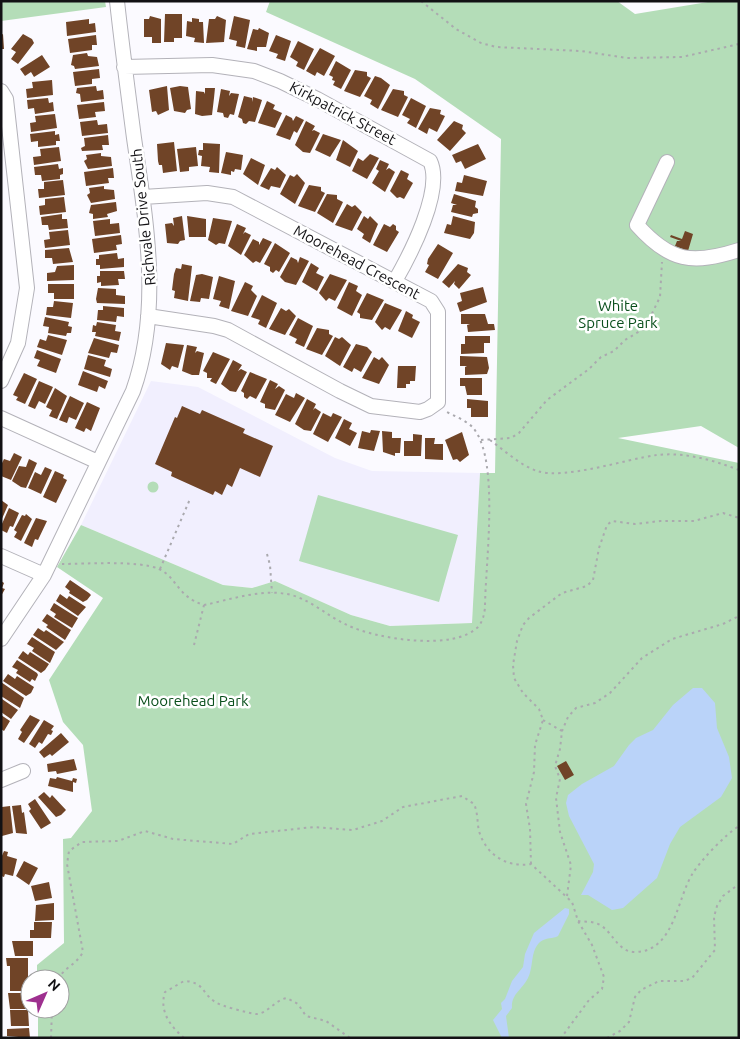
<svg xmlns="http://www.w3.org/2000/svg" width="740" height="1039" font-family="Ubuntu,sans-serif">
<rect width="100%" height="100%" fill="#fbfaff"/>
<path fill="#f1effe" d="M151 381 198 387 335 458 372 471 480 473 472 623 390 626 351 615 275 581 252 588 223 585 81 525Z"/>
<path fill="#b4ddb8" d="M1 1H105L106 7 1 21Z
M270 1H617L635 14 714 1H739V448L701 426 618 438 739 463V1038H38V1009H60V979H37V965L64 943 63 839 71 838 92 811 83 745 63 722 49 680 103 598 57 567 81 525 223 585 252 588 275 581 351 615 390 626 472 623 480 473H495L501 139 415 79 266 12Z
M147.5 487a5.5 5.5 0 1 1 11 0a5.5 5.5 0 1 1-11 0Z
M318 495 458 535 439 602 299 561Z"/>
<path fill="#bad3f9" d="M693 688H702L715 703 717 728 729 757 732 778 721 797 680 827 670 844 657 878 623 908 612 910 588 895H581L593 872 594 864 569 816 566 803 568 795 582 784 614 766 629 745 636 738 653 730 673 705Z
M565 908 569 909V914L558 936C553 939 546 937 540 942 530 951 534 966 528 978 522 990 511 994 512 1008L506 1016 509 1038H502L493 1020 502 1009 501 1003 505 999 512 981 523 967 525 954 534 933Z"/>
<path fill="#704427" d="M165 14H182V38H174V42H164Z
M150 16 161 19V43H152V37H144V19H149Z
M217 16 226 20 224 42 206 43 209 19H215Z
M234 16 250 20 245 48 236 46 237 41 229 39Z
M192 18 199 19V22H203L204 43 194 42 195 38 186 36 187 21 192 22Z
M89 19V24L95 23 96 32 67 36 66 22Z
M259 28 269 33 266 47H257V51L247 49 253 29 258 30Z
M3 34 4 49H1V35Z
M23 34 32 39 34 43 18 64 11 59 16 52 11 49Z
M96 35 97 45H92V50L70 53 68 39Z
M276 35 291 41 285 61 276 58 278 54 269 51Z
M298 41 314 49 304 70 296 66 298 62 290 57Z
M320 48 335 56 324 76 317 72 315 76 306 71Z
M87 53 88 56 97 57 99 66 75 69 74 66 71 65 73 55Z
M42 55 50 67 34 77 31 72 25 76 20 69Z
M336 61 351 70 341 89 333 85 335 81 332 80 333 77 329 75Z
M99 69 100 78 92 79V84L75 86 73 72Z
M355 70 367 72V76L371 78 360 97 344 91Z
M375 76 381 78 390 85 378 109 370 104 372 100 364 96Z
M52 80 53 95 27 98 26 89 33 88 32 82Z
M96 86 97 91 103 90 104 99 81 102 80 94 76 93 77 88Z
M167 86 169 110 158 115 156 111 152 112 149 90Z
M180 86 188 87 191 109 187 110 185 113 174 111 170 88Z
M205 88H215L214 98 212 115 202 116 195 114 196 91 204 92 205 94Z
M221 89 230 91 229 96 231 93 239 94 234 115 230 114 228 118 224 117 223 113 217 112Z
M393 89 404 91V95L408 97 398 117 381 110Z
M244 96 252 98V102L253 97 262 100 255 122 249 121 246 124 243 123 242 119 238 117Z
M48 98 49 103 53 102 54 111 35 114 34 108 28 109 27 100Z
M411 98 426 106 416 128 407 123 410 119 402 115Z
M267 101 275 105 273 109 282 113 275 128 258 123Z
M104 102 105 111 95 112 96 117 79 119 77 105Z
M430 108 441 110 440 114 445 116 437 132 429 128 427 134 418 129Z
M55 114 57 128 31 132 30 123 36 122 35 116Z
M286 115 292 118 293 121 296 116 304 120 297 133 294 131 290 140 276 135Z
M97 120 98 125 107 124 108 133 82 136 80 122Z
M306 121 315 126 312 131 314 130 320 133 310 153 303 152 295 145Z
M454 121 463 125 462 129 466 133 450 151 437 140Z
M55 131V135L59 134 60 141H56V145L38 147V141L31 142 30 134Z
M323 134 341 140 330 157 315 150Z
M108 135 109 145H102L103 150 82 151 81 148 85 146 84 138Z
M343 140 358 151 350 167 336 160Z
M174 142 177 171 163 173 162 165H159L158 161 157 144Z
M203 143 220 144 219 173 209 172 210 167 201 166 202 156 198 155 199 150H203Z
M478 144 486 159 465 169 461 161 456 163 452 155Z
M59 147 61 161 34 165 33 157 41 156 40 149Z
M196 147 198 166 189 167V171L180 172 177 149Z
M226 152 243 155 241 170 235 169 234 172 231 171V175L221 173Z
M101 153V156L111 157 112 166 88 169 84 161 87 159 86 155Z
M370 154 379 158 367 179 352 171 358 158 363 161Z
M251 158 265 165 258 185 243 174Z
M380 160 389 164 386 170 389 168 395 172 385 192 372 183 379 171 376 169Z
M58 164 59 169 63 168V174L60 175V179L42 181 41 175H35L34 167Z
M277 167 286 175 280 188 271 186 269 190 260 186 271 168 275 170Z
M113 168 114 178H108L109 183 86 186 84 172Z
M401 170 409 174 407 179 413 183 404 199 400 197 397 198 390 191Z
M297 174 305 183 295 204 280 194 290 175 294 177Z
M464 175 487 181 483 196 455 191 457 182 462 183Z
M63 180 65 195 39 198 38 189H44V182Z
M309 185 321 187V191L325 193 315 212 298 206Z
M104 186V189L114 190 115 199 91 203 87 195 90 193 89 188Z
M327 194 337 195V199L343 202 333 223 317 213Z
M454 194 476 201 475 207 478 209V213L473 214 472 217 451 212 453 205H457L451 203Z
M64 197 66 212 40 215 39 206 45 205V199Z
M116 202 117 211 107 214 108 217 93 219V214L89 213 91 205Z
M347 204 352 207 355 205 362 212 352 231 335 225Z
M62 214V219H67L68 228 49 230 48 225H42L41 217Z
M182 216 185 240 180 241 178 244 167 243 165 224 172 223 174 226 173 218Z
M187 216 206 219V237H189Z
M364 216 368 219 370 216 378 224 370 243 362 238 364 234 357 229Z
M453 216 475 222 474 233 470 239 444 233 447 224 451 225Z
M213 218 232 221 225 244 219 243 216 245 208 240Z
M110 219V224L119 223 120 233 95 236 93 221Z
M237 224 246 228 243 234 245 232 251 235 241 255 228 246Z
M384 224 390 227 393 224 396 226V230L399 232 387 252 373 245Z
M68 230 70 245 45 248 44 240 50 239 49 232Z
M685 231 693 234 688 251 675 246 677 241H681L670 237 671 235 682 239Z
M121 235 122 244 116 245 117 250 94 253 92 239Z
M263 238 272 242 260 263 256 261 253 263 244 255 253 239 259 242V245Z
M275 243 290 253 279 272 276 270 273 273 270 271V267L264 264Z
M438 244 453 253 438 279 425 272 429 265 427 264 428 259Z
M69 248 73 262 53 264 52 258H45V250Z
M117 253 118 259 124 258V267L100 269V265H96V259H99V255Z
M291 257 297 260 298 263 300 257 309 261 296 285 285 282 280 277Z
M311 263 319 268 316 273 324 277 317 291 302 282Z
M182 264 192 266 188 301 174 298 175 291 172 290 174 274 176 268 181 269Z
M458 264 468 268 467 272 471 275 459 289 454 284 455 281 449 288 442 282Z
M74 265V280L47 281V273L55 272 57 266Z
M100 271H124L125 279H118L119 285 101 286V282L97 283V276H100Z
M202 274 213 277 209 299 201 298 200 302 190 301 196 275Z
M330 274 347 280 335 301 329 298 326 301 319 293Z
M219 276 235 281 229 309 219 306 221 301 213 299Z
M245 282 253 286 251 290 257 296 248 316 231 311Z
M349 282 358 286 356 291 362 295 352 316 337 308Z
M48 284H74V299H54V293H48Z
M483 287 487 302 460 312 457 303 462 301 460 293Z
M98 288 116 289V295L125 296V304L97 303 96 299Z
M367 293 384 300 372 320 360 318V314L357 312Z
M262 295 277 303 266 328 258 324 260 320 251 317Z
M54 301 73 303 71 318 46 315 47 307H53Z
M385 303 402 310 390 330 385 327 382 330 375 322Z
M103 306 124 308V317L117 316 116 322 97 320 98 310H103Z
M281 308 286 311 289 309 296 316 285 335 269 329Z
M406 311 413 315 412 318 420 322 412 338 398 331Z
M461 314H485L488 324H494L495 330 468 332 467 325 470 324H461Z
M45 317 69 322 68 326 72 327 71 333H67L66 336 48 333 49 327 43 326Z
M298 318 313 326 304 347 295 343 297 339 289 335Z
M97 322 116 325 115 331 121 332 119 341 95 336 96 332H92L93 325 96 326Z
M317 328 329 330V334L333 336 322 355 306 349Z
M48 335 67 340 62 355 37 347 40 339 46 341Z
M465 336H490V343H484V353L461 354V344H465Z
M335 337 339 339 342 337 351 345 340 366 325 356Z
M94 338 119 345 117 353 111 352 109 358 88 353Z
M166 343 184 345 178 368 172 366 170 370 161 364Z
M356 344 367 347 372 352 361 372 354 368 352 372 343 367Z
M187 345 197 347 195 353 197 351 204 353 199 375H192L182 371Z
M37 350 61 359 56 373 37 366 40 360 34 358Z
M213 352 230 359 216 384 210 381 212 378H207V373L203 371Z
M88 355 106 360 104 366 112 369 110 377 84 369Z
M460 356 487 357 489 368 487 374 465 375V367L467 366H460Z
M374 357 379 360 382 357 389 365 379 384 362 378Z
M233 360 242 365 238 371 241 369 247 372 236 392 230 391 221 384Z
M398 366H416L415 381H410V384H406V388H397Z
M83 371 108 381 105 389 99 386 97 392 78 385Z
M250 372 267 379 256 399 250 396 247 399 244 397V393L241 391Z
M24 373 37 379 25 404 16 400 18 397 13 395Z
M460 378H482V395H467L465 386H460Z
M270 380 278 384 275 389 279 386 285 390 275 410 265 408V404L260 402Z
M39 381 53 387 45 404 39 401 35 409 28 406Z
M55 388 67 396 57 419 49 416 52 410 46 407Z
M296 393 305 398 290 422 275 415 286 394 294 398Z
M70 396 84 403 76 420 69 417 67 423 59 420Z
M307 399 316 404 313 410 315 408 321 412 311 431 304 430 295 424Z
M467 399 488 401V417H471V408H467Z
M87 402 100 408 91 431 86 428 84 432 75 428Z
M182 406 200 414 202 410 245 429 243 433 273 446 260 477 240 468 232 487 227 484 222 495 215 491 213 495 171 476 172 472 155 464 175 417 177 418Z
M323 413 331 417 333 413 342 417 328 442 313 434Z
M344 419 352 423 349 429 357 433 350 446 335 438Z
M371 430 380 431 374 451 358 448 362 431 370 433Z
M382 431 392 432V438H401L400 453H395V456L383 452Z
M462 432 469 455 460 462 457 459 453 460 445 440Z
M413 434 422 435 421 456H404V441H413Z
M425 438H435L434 444H443V460L425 459Z
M14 453 22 457 11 480 1 476V465L4 459 10 461Z
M29 459 37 463 26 488 21 487 12 481 19 466 26 467Z
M45 467 52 470 41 494 28 488 35 472 41 475Z
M55 471 64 475 63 478 67 480 56 503 43 497Z
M1 500 8 505 1 521Z
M9 508 19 513 13 527 10 526 7 533 1 530V526Z
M26 514 32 519 21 541 14 537 17 532 14 530 22 515 25 516Z
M36 518 47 521 38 540 35 539 32 547 24 543Z
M70 580 89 593 91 595 87 600 83 602 69 593 70 591 65 587Z
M1 581 4 583 2 588 5 589 1 596Z
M60 594 67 599 69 596 86 607 78 616 56 601Z
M54 603 78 618 72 628 54 617 56 614 50 610Z
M47 614 71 630 65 640 46 627 48 625 42 621Z
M38 628 44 632 46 630 64 642 56 650 33 635Z
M32 637 55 652 50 663 32 651 34 648 27 644Z
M23 651 28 655 30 652 49 664 45 670 41 673 18 658Z
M17 660 37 673 38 675 35 681 32 679 30 682 16 673 18 670 12 667Z
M8 674 15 679 17 676 34 687 31 693 26 696 3 681Z
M1 682 24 698 20 708 1 696Z
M2 699 18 710 11 719 1 712Z
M1 715 10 721 4 731 1 729Z
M30 715 40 720 24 743 18 739 22 732 20 730Z
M44 720 54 726 51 730 53 731 51 735 48 734 42 744 39 742 35 748 29 744Z
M61 733 69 742 52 756 50 754 44 758 39 752Z
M74 759 77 770 57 774 56 771 48 772 47 764Z
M566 761 574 775 565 780 557 766Z
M57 777 72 781 73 778 77 779 76 783 73 782V792L48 786 50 778 56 779Z
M44 792 50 798 52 795 66 810 61 815 56 817 38 797Z
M35 799 51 823 41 829 29 811 31 809 28 804Z
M21 805 22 813 24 812 27 834 16 833 12 806Z
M10 806 13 833 2 836V807Z
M4 851 8 852 7 856 17 859 13 876 5 874 4 877 1 876V858Z
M24 861 38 868 29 885 16 876Z
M49 882 52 898 35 901 31 886Z
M54 903V920L35 921 36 905Z
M34 922H52L51 938H30V930H34Z
M12 941H33V956H15Z
M6 958H28V991H10V966H7Z
M8 993H28V1009H10Z
M10 1010H28L29 1026H11Z
M29 1028 30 1038 7 1036V1029Z"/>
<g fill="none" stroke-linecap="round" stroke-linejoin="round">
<g stroke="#b3b2b9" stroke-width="16">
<path id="minor" d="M124 67 212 65 254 71 280 81 317 99 430 161C444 190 410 255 395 281
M1 91 6 99 27 288 18 343 1 381
M667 162 637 225C670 262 692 265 739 250
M143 197 207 193 233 197 431 301 438 312V402L428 409 420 412 371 406 340 391 228 330 214 326 148 316
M1 418 98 462
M1 556 44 575
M1 639 44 575 133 391C162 309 146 221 134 138 128 92 122 47 117 1
M1 780 23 771"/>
</g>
<path stroke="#aaa9ae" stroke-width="2" stroke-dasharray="2.5 4" stroke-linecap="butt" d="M421 1 456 29 481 43 496 47 581 51 627 58 682 57 739 44
M481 440 511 438 519 433 547 400 589 369 601 357 614 351 625 340 645 328 660 297 662 262
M490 440C505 451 520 465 537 471 565 480 626 459 657 455 685 452 713 460 739 470
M267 554 270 565 272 593
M62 564C85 564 139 560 159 569 178 578 176 596 204 605L194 645
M160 569 190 499
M204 605C229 600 260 589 287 594 309 598 327 616 347 625 376 639 455 652 479 626 483 620 484 615 485 608 485 566 500 462 474 429 468 421 454 416 445 411
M543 720 562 731
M531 864 530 829 526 804 534 772 535 745 543 720 539 709 523 693 514 678 513 665 517 641 523 625 529 618 562 593 587 586 593 580 599 548 607 525 612 521 635 524 660 521H694L723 513 739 518
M567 896 571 865 560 832 556 798 560 779 555 766 560 749 562 731 568 717 576 708 595 703 610 693 642 658 672 639 723 624 739 616
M578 921C585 922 593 921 600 925 613 932 618 953 636 952 675 951 677 897 693 873 701 860 726 834 739 826
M58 979C64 968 77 964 83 952L67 864 69 851 82 842 118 841 145 831 173 839 233 844 249 834 314 827 353 830 382 821 403 807 462 796 474 804C478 813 477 822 479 831 486 855 507 868 531 864L572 902 578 921 592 945 604 977 602 989 589 1000 561 1038
M51 1038 52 1009
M184 1038C170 1026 159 1011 165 992L184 981C204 982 201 992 215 1002 221 1006 248 1013 256 1014 268 1014 274 1000 287 998L298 1004 306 1016 326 1021 350 1038
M607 1038 620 1031 629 1022 635 997 641 990 659 981H684L692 978 715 950 714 917 717 906 723 896 739 884"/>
<use href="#minor" stroke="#fff" stroke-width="14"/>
</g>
<g text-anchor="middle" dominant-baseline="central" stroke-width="5" stroke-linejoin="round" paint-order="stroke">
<g font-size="15" fill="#121114" stroke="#fff">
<text transform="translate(343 113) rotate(28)">Kirkpatrick Street</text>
<text transform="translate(143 217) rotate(-96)">Richvale Drive South</text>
<text transform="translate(357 262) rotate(28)">Moorehead Crescent</text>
</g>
<g font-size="15" fill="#0a4f1c" stroke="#fff">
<text x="618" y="305">White<tspan x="618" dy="17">Spruce Park</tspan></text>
<text x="193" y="700">Moorehead Park</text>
</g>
</g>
<rect width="740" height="1039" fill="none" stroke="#121114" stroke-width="5"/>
<g transform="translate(45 994) rotate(45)"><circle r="24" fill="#ffffff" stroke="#a0a0a1"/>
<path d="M0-4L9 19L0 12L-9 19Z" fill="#9e308f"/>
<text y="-8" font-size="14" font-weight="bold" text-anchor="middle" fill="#121114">N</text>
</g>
</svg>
